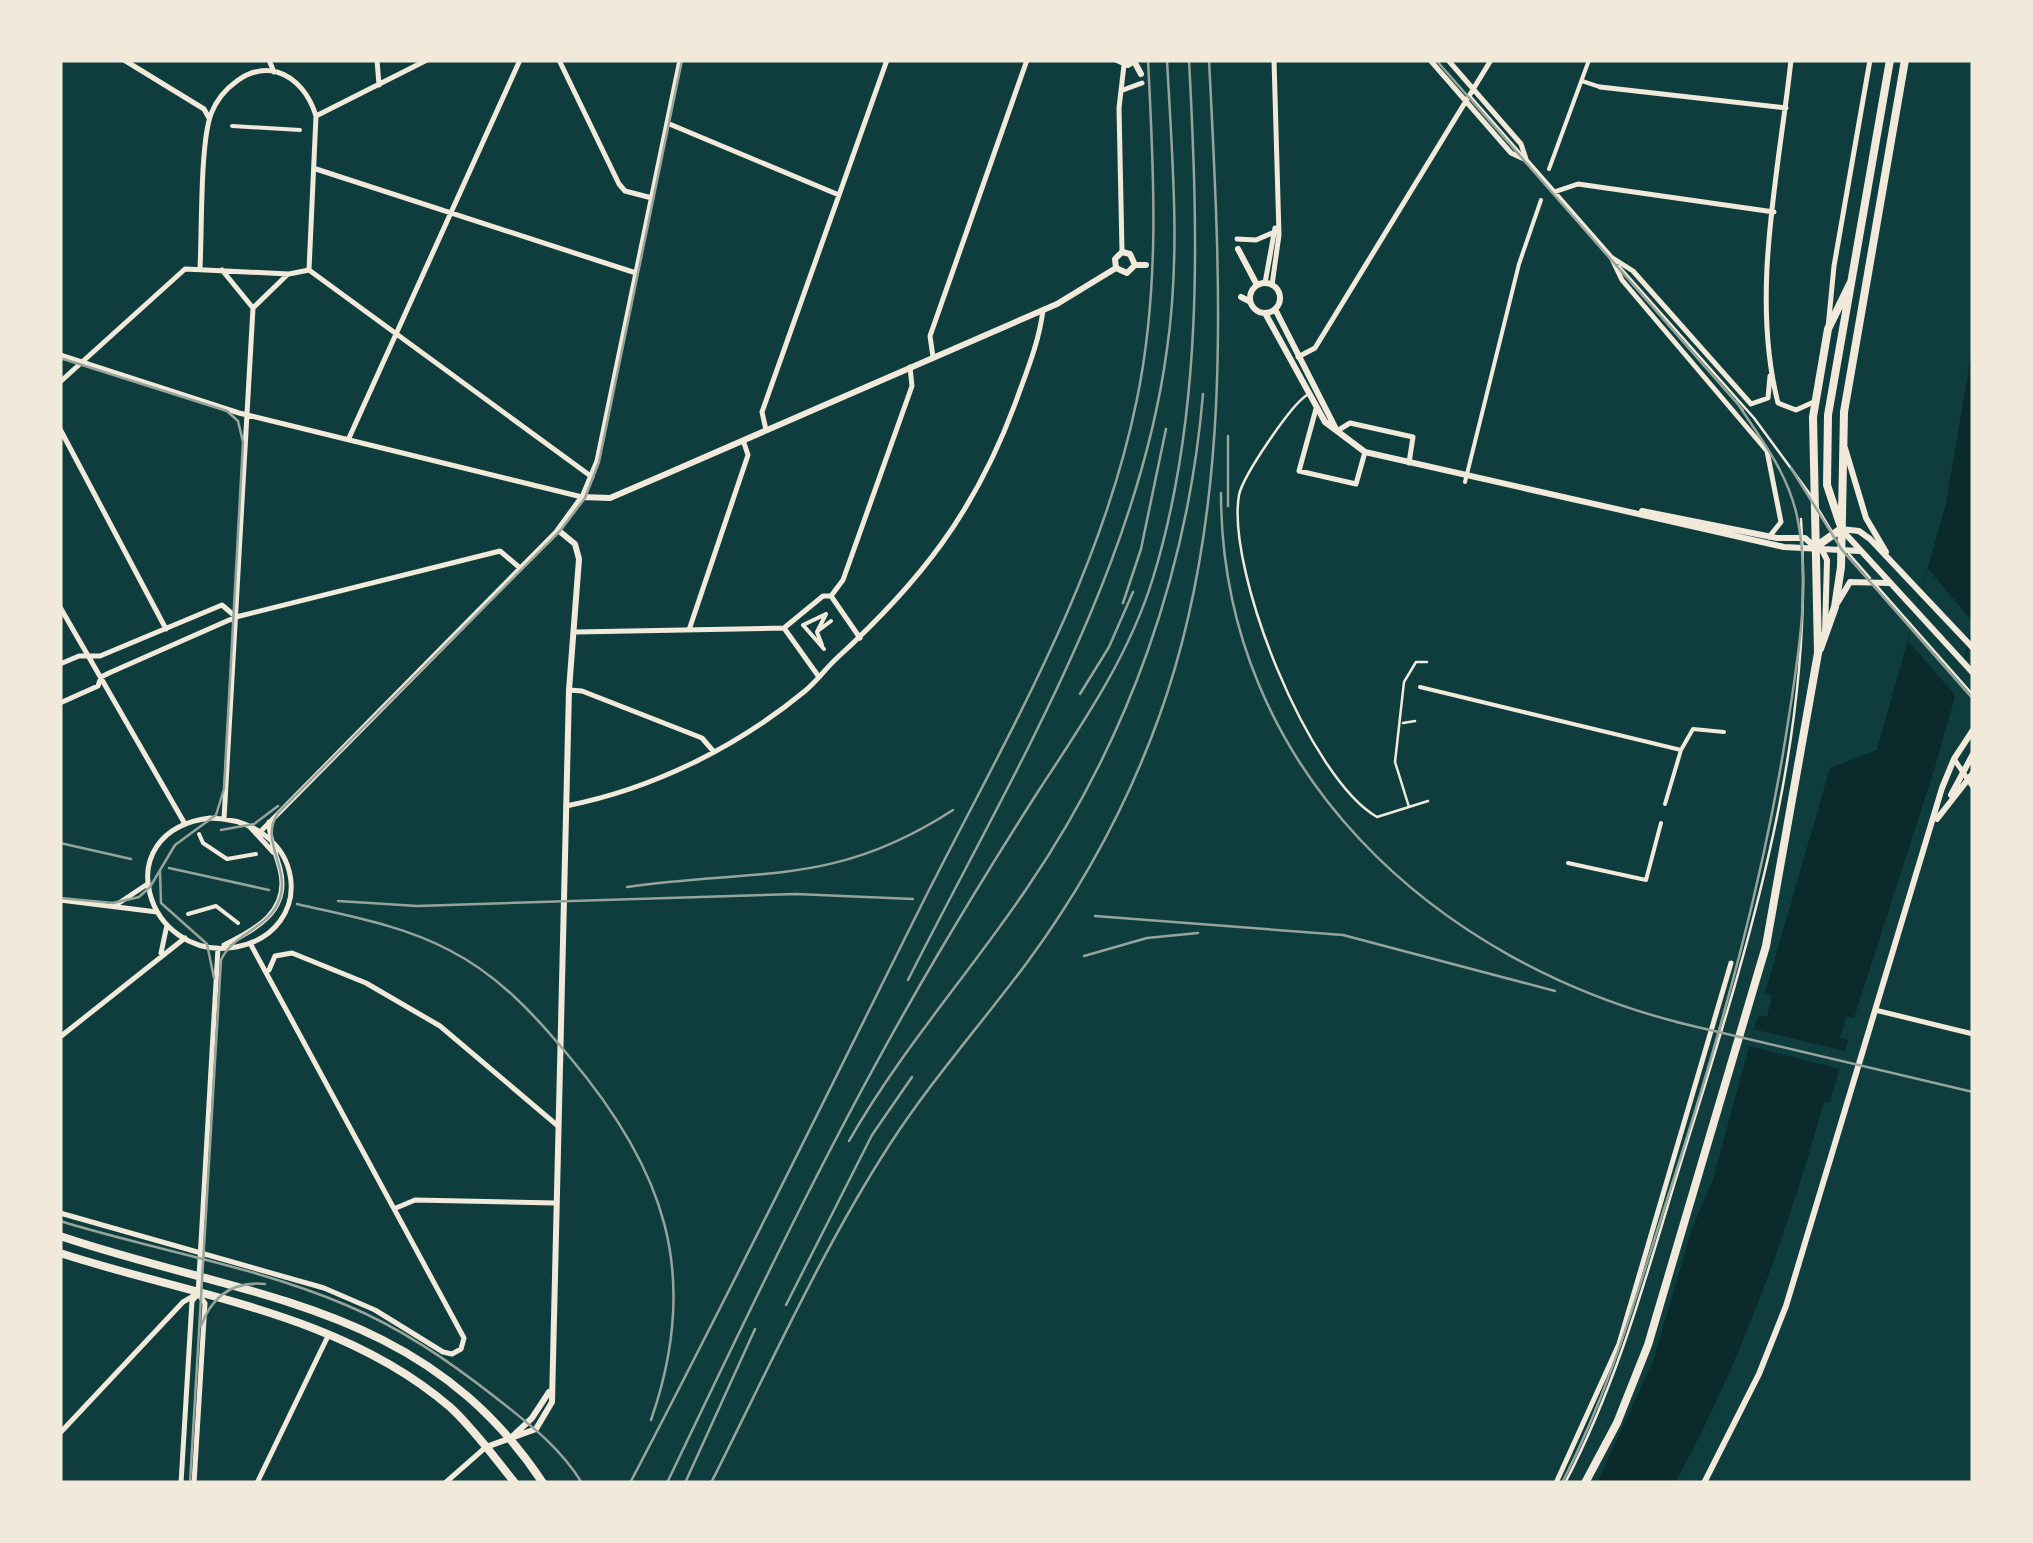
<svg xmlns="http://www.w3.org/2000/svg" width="2033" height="1543" font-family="Montserrat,sans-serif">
<rect width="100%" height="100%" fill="#0f3d3e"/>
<path fill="#0a2a2b" d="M1973 344V633L1935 767 1854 1018 1846 1017 1840 1038 1848 1040 1830 1102H1824C1787 1234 1741 1362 1675 1483H1597L1653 1361 1692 1229 1713 1179 1755 1025 1759 1015 1767 1017 1772 996 1765 993 1830 768 1877 750 1946 503Z"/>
<path fill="#0f3d3e" d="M1928 569 1973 622 1956 696 1908 641Z
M1749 1028 1849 1052 1844 1070 1744 1045Z"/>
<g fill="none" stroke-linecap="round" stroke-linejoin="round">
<path stroke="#f1e9da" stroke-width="2.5" d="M1471 97 1522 155
M1619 266 1754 418 1812 497
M1307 395C1290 406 1243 476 1239 495 1226 571 1309 778 1377 817L1428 801
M1818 509 1832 532
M1849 554 1870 578
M1875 584 1973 695
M1403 723 1415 721
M1409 807 1395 762 1404 682 1416 662H1427
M1565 1483C1615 1387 1643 1288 1674 1185 1740 971 1817 746 1801 519"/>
<path stroke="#f1e9da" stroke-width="4" d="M1582 81 1600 87
M232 126 300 130
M1549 169 1589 60
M1465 482 1519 264 1541 200
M819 630 831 621
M822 645 817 632 826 614
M824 649 803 625 826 614
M1420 687 1681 750 1665 804
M1681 750 1693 729 1724 732
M199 834 203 843 227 859 256 854
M1568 863 1646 880 1661 823
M188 914 216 906 238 923"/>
<path stroke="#f1e9da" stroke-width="5" d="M124 60 204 109 209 118
M269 60 274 72
M377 60 379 85
M559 60 619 184 625 191 652 198
M1430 60 1511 153 1526 160 1611 257 1633 271 1751 404 1768 398 1770 376
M1448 60 1521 144 1526 159
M1791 60C1779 172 1750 293 1778 403L1796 410 1816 401
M1600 87 1786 108
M1123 90 1142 83
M316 116 427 60
M667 123 839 195
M316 169 636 273
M1554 192 1578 184 1774 212
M1237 239 1256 240 1272 233
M1122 251 1119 108 1124 65
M1611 257 1622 280 1767 451 1781 522 1769 537
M200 268C202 232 200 144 211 114 220 90 249 64 277 72 297 78 310 96 316 116L309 270
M222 270 253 308
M309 270 592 477
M1265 283 1275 228
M1272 285 1279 235 1274 60
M253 308 287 275
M1828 328 1834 266 1870 60
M60 355 239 413 582 497 597 461 680 60
M933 357 930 336 1027 60
M1298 357 1315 348 1491 60
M60 382 185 269 289 274 309 270
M1316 409 1299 471 1356 484 1365 452
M60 429 166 629
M766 430 762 412 887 60
M1337 431 1350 423 1413 437 1409 463
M349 438 520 60
M831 596 843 580 912 386 910 367
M831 596 860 638
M60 607 185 824
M784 628 819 677
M784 628 823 596H831
M689 630 748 455 743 440
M576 632 784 628
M60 664 79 656H100L222 605 236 617
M569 690 582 691 702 738 714 752
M60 703 98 686 101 677 109 673 236 617 500 551 520 568
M1954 759 1973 787
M566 806C653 789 737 747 805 691 817 681 826 668 837 658 920 582 975 512 1015 404 1026 373 1039 343 1043 310
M210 818C308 820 318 932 236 947 146 963 105 831 210 818Z
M224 819 253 308
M250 827 273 852
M262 830 558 530
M60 900 157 912
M116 905 146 885
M224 945C255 930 291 911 280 869 276 854 269 838 269 822
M161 953 167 925
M269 970 275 956 292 953 366 983 440 1026 558 1126
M1875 1010 1973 1034
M60 1037 185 938
M396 1208 415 1200 555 1203
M60 1213 324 1288 375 1310 443 1352 452 1354 461 1349 464 1338 250 943
M60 1433 183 1302 195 1295
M181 1483 192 1301 198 1294 218 948
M194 1483 205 1303 198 1294
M257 1483 328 1336
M445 1483 486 1447
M1556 1483 1619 1344 1731 963"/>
<path stroke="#f1e9da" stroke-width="6" d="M1135 265H1146
M1116 268 1115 259 1122 252 1130 254 1135 265
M1116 268 1127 273 1135 265
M1241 297 1249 301
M513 1436 532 1418 549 1392
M486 1447 536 1429 552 1402 569 690 579 559 575 544 558 530 582 497 610 498 666 474 1057 304 1116 268"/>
<path stroke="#f1e9da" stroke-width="6" d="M1117 60 1128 65 1134 61
M1134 61 1141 74
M1238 249 1257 285
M1250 298a15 15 0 1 1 30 0a15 15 0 1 1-30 0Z
M1275 309 1336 429
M1265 313 1325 422 1365 452 1784 547 1860 551
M1845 448 1866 518 1886 552
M1642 511 1777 538H1805L1816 548
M1841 529 1859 531 1870 539 1973 648
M1842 530 1973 673
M1821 548 1827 560 1825 632
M1838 602 1850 582 1888 583
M1951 795 1973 754
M1937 819 1973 773
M1704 1483 1759 1374 1786 1306 1942 788 1954 759 1973 730"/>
<path stroke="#f1e9da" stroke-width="8" d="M1840 524 1827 485 1828 415 1890 60
M1817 546 1841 529
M1820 649 1835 607 1841 567 1844 412 1905 60
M60 1236C246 1299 423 1302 543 1483
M60 1253C192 1296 341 1313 450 1407 474 1429 494 1457 515 1483
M1585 1483 1617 1423 1648 1345 1766 946 1818 653 1813 417 1828 329 1851 282"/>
<path stroke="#97a49c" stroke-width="2.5" d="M1436 60 1743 410
M60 358 227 411 238 421 243 442 224 789 216 815 175 845 150 887 139 897 113 903 60 898
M1791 468 1842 550 1973 699
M221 830 254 824 278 806
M160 872 161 903 207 944 214 978
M60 1221C154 1250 255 1266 346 1305 401 1328 449 1361 495 1397 528 1423 560 1447 582 1483
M201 1326C212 1296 233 1281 265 1284
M190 1483 221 960C234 932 270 929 280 898 290 867 259 841 278 813L560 531 585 498 599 462 682 60
M1562 1483C1614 1382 1639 1285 1674 1178 1723 1026 1765 875 1789 716 1799 652 1810 585 1798 521 1789 473 1761 440 1736 401"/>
<path stroke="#97a49c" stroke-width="2.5" d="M1221 493C1221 768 1435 964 1689 1025
M1228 506V436
M1123 603 1141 549 1166 429
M1080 694 1109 647 1133 592
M60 843 131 859
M169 868 269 890
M627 887C757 868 833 888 953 810
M338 901 417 906 796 894 913 899
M297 904C348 916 402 925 449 950 498 975 534 1014 568 1055 664 1168 702 1274 651 1420
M1095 916 1343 935 1555 991
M1084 956 1147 938 1198 933
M908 980C1008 781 1137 573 1167 349 1181 253 1172 156 1167 60
M1676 1022 1973 1092
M849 1141C900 1051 969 974 1027 888 1128 740 1188 572 1203 394
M786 1305 872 1135 912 1077
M630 1483C732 1289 828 1092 926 896 1007 736 1101 577 1137 399 1160 287 1154 174 1148 60
M667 1483C752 1305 836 1127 937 956 970 900 1004 845 1039 790 1083 723 1129 656 1153 578 1204 412 1198 231 1189 60
M685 1483 755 1329
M711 1483C768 1370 821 1251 890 1144 931 1081 981 1024 1026 964 1082 888 1127 806 1159 717 1235 507 1220 279 1209 60"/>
</g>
<rect width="2033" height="1543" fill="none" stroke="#f1e9da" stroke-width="125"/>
</svg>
